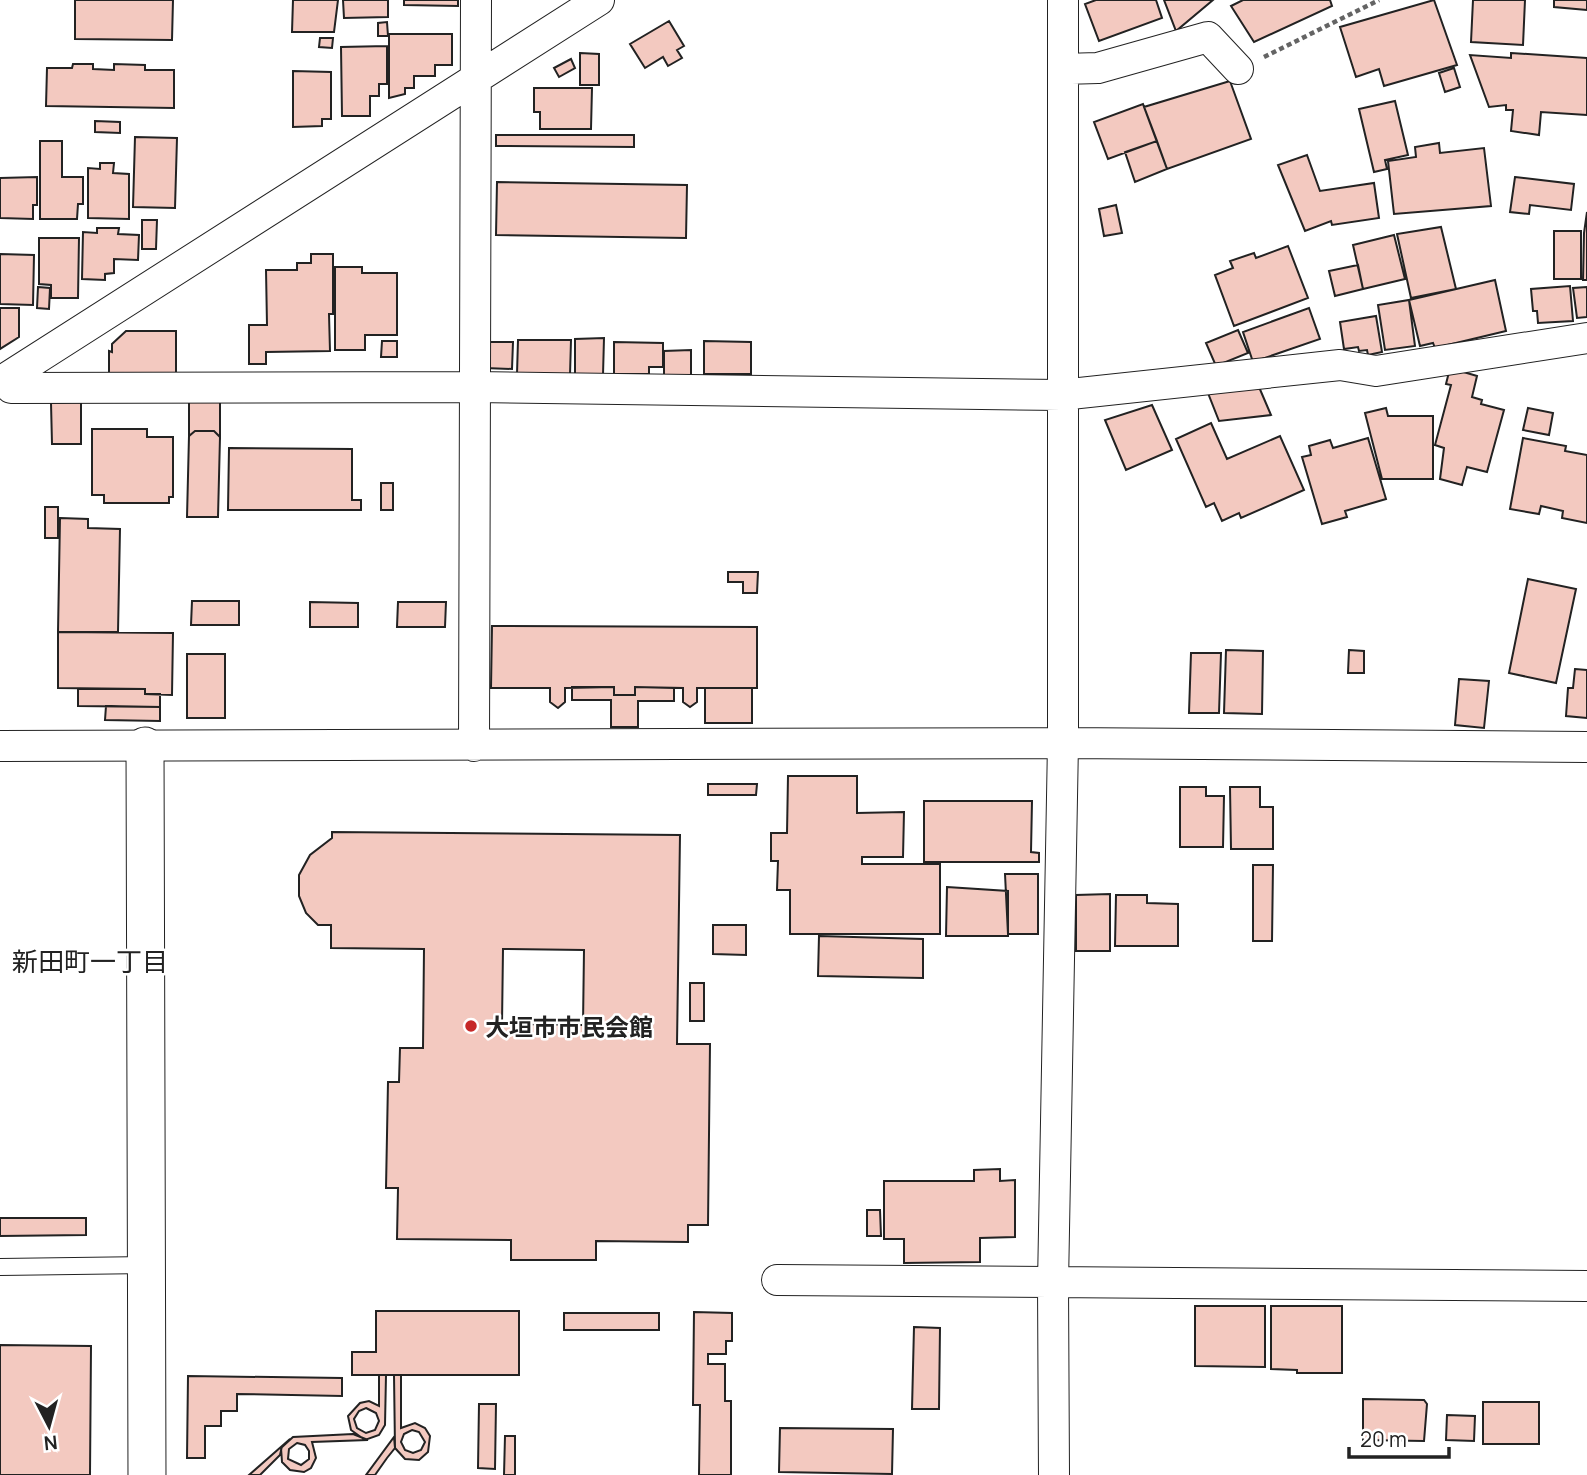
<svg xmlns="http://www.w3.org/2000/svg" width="1587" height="1475" font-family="Manrope,'Noto Sans JP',sans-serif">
<rect width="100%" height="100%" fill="#fff"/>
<path fill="#f3c9c0" stroke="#222" stroke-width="2" fill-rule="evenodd" d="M75 0H173L172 40 75 39Z
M293 0H338L334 32H292Z
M343 0H388V17L344 18Z
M404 0H458V6L404 5Z
M1096 0H1156L1162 18 1099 41 1085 4Z
M1164 0H1213L1176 31Z
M1243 0H1330L1332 6 1254 42 1231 6Z
M1434 0 1457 65 1384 86 1379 69 1356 77 1340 27Z
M1473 0H1525L1523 45 1471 42Z
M1554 0H1587V10L1554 7Z
M669 21 684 46 677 50 682 58 668 66 663 57 645 68 630 44Z
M387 22 388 36H378V23Z
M389 34H452V65H435V76H414V88H405V94L389 98Z
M320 38H333L332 48 319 47Z
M387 46V84H379V96H370V116H342L341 47Z
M580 53 599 54V85H580Z
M1511 53 1587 58V115L1541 112 1539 135 1511 131 1513 110H1506V105L1489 107 1470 55 1511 58Z
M571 59 575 68 559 77 554 68Z
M73 64H93V69L114 70V64L145 65V70H174V108L46 106 47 68H72Z
M1454 68 1460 87 1445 92 1439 73Z
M293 71 331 72V119H322V126L293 127Z
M1230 81 1251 139 1167 169 1144 107Z
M534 88H592L591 129H540V112H534Z
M1395 101 1408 155 1385 160 1387 169 1374 172 1359 109Z
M1143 104 1157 141 1108 159 1094 122Z
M95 121 120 122V133L95 132Z
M496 135H634V147L496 146Z
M135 137 177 138 175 208 133 207Z
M40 141H62V177H83V204H78L77 219H40Z
M1157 141 1167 169 1135 182 1125 152Z
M1439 143 1440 153 1484 148 1491 206 1394 214 1388 161 1416 157 1415 147Z
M1307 155 1320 191 1374 183 1379 218 1332 225 1331 221 1305 231 1278 165Z
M100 163H114L113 173 129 174V219L88 218V168L100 169Z
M37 177V205H33V219L0 218V178Z
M1515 177 1574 184 1571 210 1530 205 1529 214 1510 212Z
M497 182 687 185 686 238 496 235Z
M1116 205 1122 233 1104 236 1099 209Z
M1587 212V280H1583L1584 233Z
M142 220H157L156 249H142Z
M1441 227 1456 289 1411 298 1397 234Z
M97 228H119L118 234 139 235 138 260 114 259V273L105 274V280L82 279 83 232 97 233Z
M1554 231H1581V279H1554Z
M1394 235 1405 279 1363 289 1353 245Z
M39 238H79L78 298H51V285L39 284Z
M1288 246 1308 298 1234 326 1215 275 1233 268 1230 261 1254 253 1256 258Z
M0 254 34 255 33 305 0 304Z
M311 254H333V314H329L330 351 266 352V364H249V325H267L266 270H297V263H311Z
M1358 265 1363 289 1335 296 1329 271Z
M335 267H362V273H397V335H365V350H335Z
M1495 280 1506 331 1435 348 1433 343 1420 346 1409 300Z
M1570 286 1573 321 1538 323 1537 311H1533L1531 289Z
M38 287 50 288 49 309 37 308Z
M1587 287V317L1577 318 1573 288Z
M1409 300 1415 346 1385 350 1378 305Z
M0 308H19V337L0 349Z
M1309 308 1320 339 1253 362 1243 332Z
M1376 316 1382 352 1368 355 1367 350 1359 351 1358 347 1344 349 1340 322Z
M1238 330 1248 353 1216 366 1206 343Z
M126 331H176V373H109V351L112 352V344Z
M604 338 603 375 575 374V339Z
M518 340H571L570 375 517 374Z
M382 341H397V357H381Z
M704 341 751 342V374H704Z
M486 342H513L512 369 485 368Z
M614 342 663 343V367H649V374H614Z
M691 350V376H664V351Z
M1450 368 1477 376 1472 397 1482 400 1481 404 1504 410 1487 472 1467 467 1462 485 1440 479 1444 448 1435 445 1451 385 1446 384Z
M1259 387 1271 415 1219 421 1208 393Z
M189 398 220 399V437L214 431H195L189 436Z
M81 402V444H52L51 403Z
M1152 405 1172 450 1126 470 1105 420Z
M1386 408 1388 416H1433V479H1382L1365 413Z
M1528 408 1553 413 1549 435 1523 430Z
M1211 423 1227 459 1280 436 1304 490 1241 518 1239 513 1222 521 1214 503 1206 507 1176 439Z
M92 429H147V437H173V497H169V503H104V495H92Z
M195 431H214L220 437 218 517H187L189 436Z
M1368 438 1386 499 1345 511 1347 517 1322 524 1302 457 1311 455 1309 446 1330 440 1333 448Z
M1523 438 1566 446 1565 451 1587 455V523L1562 518 1563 511 1541 506 1539 514 1510 509Z
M229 448 352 449V500H361V510H228Z
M381 483H393V510H381Z
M45 507H58V538H45Z
M60 518 88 519V528L120 529 118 632H58Z
M728 572H758L757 593H743V582H728Z
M1528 579 1576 589 1556 683 1509 673Z
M192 601H239V625H191Z
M310 602 358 603V627H310Z
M398 602H446L445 627H397Z
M492 626 757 627V688H697V702L690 707 683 702V688L635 687V695H614V687L565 688V702L558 708 550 702V688H491Z
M58 632 173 633 172 695 145 694V689L58 688Z
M1226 650 1263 651 1262 714 1224 713Z
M1349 650 1364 651V673H1348Z
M1191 653H1221L1219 713H1189Z
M187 654H225V718H187Z
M1575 669 1587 670V718L1566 716 1568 688H1573Z
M1459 679 1489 681 1484 728 1455 725Z
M572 687H614V695H635V687L674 688V701H638V727H611V700H572Z
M705 688H752V723H705Z
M78 689H145V694H160V707L78 706Z
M106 706 160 707V721L105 720Z
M788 776H857V813L904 812 903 857H862V864H940V934H790V890H777L778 861H771V833H787Z
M708 784H757L756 795H708Z
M1180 787H1206V796H1224L1223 847H1180Z
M1230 787H1260V807H1273V849H1231Z
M924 801H1032L1031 852 1039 853V862H924Z
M332 832 680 835 677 1044H710L708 1225H688V1242L596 1241V1260H511V1240L397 1239 398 1188H386L388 1082H399L400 1048H423L424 949 331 948V925H318L306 913 299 896V875L310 855 332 838ZM503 949 584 950 583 1025 502 1024Z
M1253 865H1273L1272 941H1253Z
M1005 874H1038V934H1008Z
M947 887 1008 891V936H946Z
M1110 894V951H1076V895Z
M1116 895H1147V903L1178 904V946H1115Z
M713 925H746V955L713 954Z
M819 936 923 939V978L818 976Z
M690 983H704V1021H690Z
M1000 1169V1181L1015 1180V1237L980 1238V1262L904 1263V1239H884V1181H974V1170Z
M867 1210H880L881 1236H867Z
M0 1218H86V1235L0 1236Z
M1195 1306H1265V1367L1195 1366Z
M1271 1306H1342V1373H1297V1370L1271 1369Z
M376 1311H519V1375H352V1352H376Z
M694 1312 732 1313V1341H726V1354H708V1364H725V1401H731V1475H699L700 1405H693Z
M564 1313H659V1330H564Z
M914 1327 940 1328 939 1409H912Z
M0 1345 91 1346 90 1475H0Z
M379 1375H386L385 1425 379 1435 365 1440 351 1430 348 1416 360 1403 369 1401 379 1406ZM366 1408 376 1413 379 1421 375 1430 366 1433 357 1428 354 1419 359 1411Z
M394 1375H401V1428L415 1423 425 1428 430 1436 428 1452 419 1460 405 1459 395 1448ZM412 1430 419 1432 425 1442 421 1450 413 1453 405 1450 401 1442 404 1434Z
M188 1376 342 1378V1396L237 1394V1411H221V1426H205V1458H187Z
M1363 1399 1424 1400 1427 1404 1424 1441 1363 1440Z
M1483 1402H1539V1444H1483Z
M479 1404H496L495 1469 478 1468Z
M1447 1415 1475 1416 1474 1441 1446 1440Z
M780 1428 893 1429 892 1474 779 1472Z
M353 1434 368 1440 312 1442 316 1458 311 1468 304 1472 290 1470 282 1462 281 1448 293 1437ZM297 1443 305 1445 309 1451V1459L301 1465 288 1459 289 1449Z
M505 1436H515V1475H504Z
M394 1437 395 1448 387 1458 375 1475H366Z
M290 1439 282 1446 280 1455 260 1475H249Z"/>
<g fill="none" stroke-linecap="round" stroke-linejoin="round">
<g stroke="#222" stroke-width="18">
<path id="service" d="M0 1267 148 1265"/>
</g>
<g stroke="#222" stroke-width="32">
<path id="minor" d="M1063 69 1098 68 1208 37 1238 69
M3 380 11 388 475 387 1061 395 1340 365 1376 371 1587 338
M0 382 599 0
M0 746 1063 743 1587 747
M474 746 476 0
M777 1280 1587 1286
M1054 1475 1053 1284 1063 743V0"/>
</g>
<g stroke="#222" stroke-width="39">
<path id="tertiary" d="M145 746 147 1475"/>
</g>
<path stroke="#646464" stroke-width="4.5" stroke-dasharray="5 3.5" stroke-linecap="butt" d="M1264 57 1379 0"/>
<use href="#service" stroke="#fff" stroke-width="16"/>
<use href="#minor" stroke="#fff" stroke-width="30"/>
<use href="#tertiary" stroke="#fff" stroke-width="37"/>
</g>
<circle fill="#c62828" stroke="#fff" stroke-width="2.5" cx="471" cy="1026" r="7"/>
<g text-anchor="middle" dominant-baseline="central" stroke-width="5" stroke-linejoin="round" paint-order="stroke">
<g font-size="24" font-weight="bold" fill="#222" stroke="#fff" text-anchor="start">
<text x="485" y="1026">大垣市市民会館</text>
</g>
<g font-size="26" fill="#222" stroke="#fff">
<text x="90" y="961">新田町一丁目</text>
</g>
</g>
<g transform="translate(49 1426) rotate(174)" stroke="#ffffff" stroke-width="5" paint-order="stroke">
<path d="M0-5L12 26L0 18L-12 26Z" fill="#222222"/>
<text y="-10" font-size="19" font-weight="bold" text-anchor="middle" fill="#222222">N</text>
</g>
<path d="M1349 1447v10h100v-10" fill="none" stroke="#222222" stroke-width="3.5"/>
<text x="1360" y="1447" font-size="21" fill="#222222" stroke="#ffffff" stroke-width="5" paint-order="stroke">20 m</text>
</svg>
